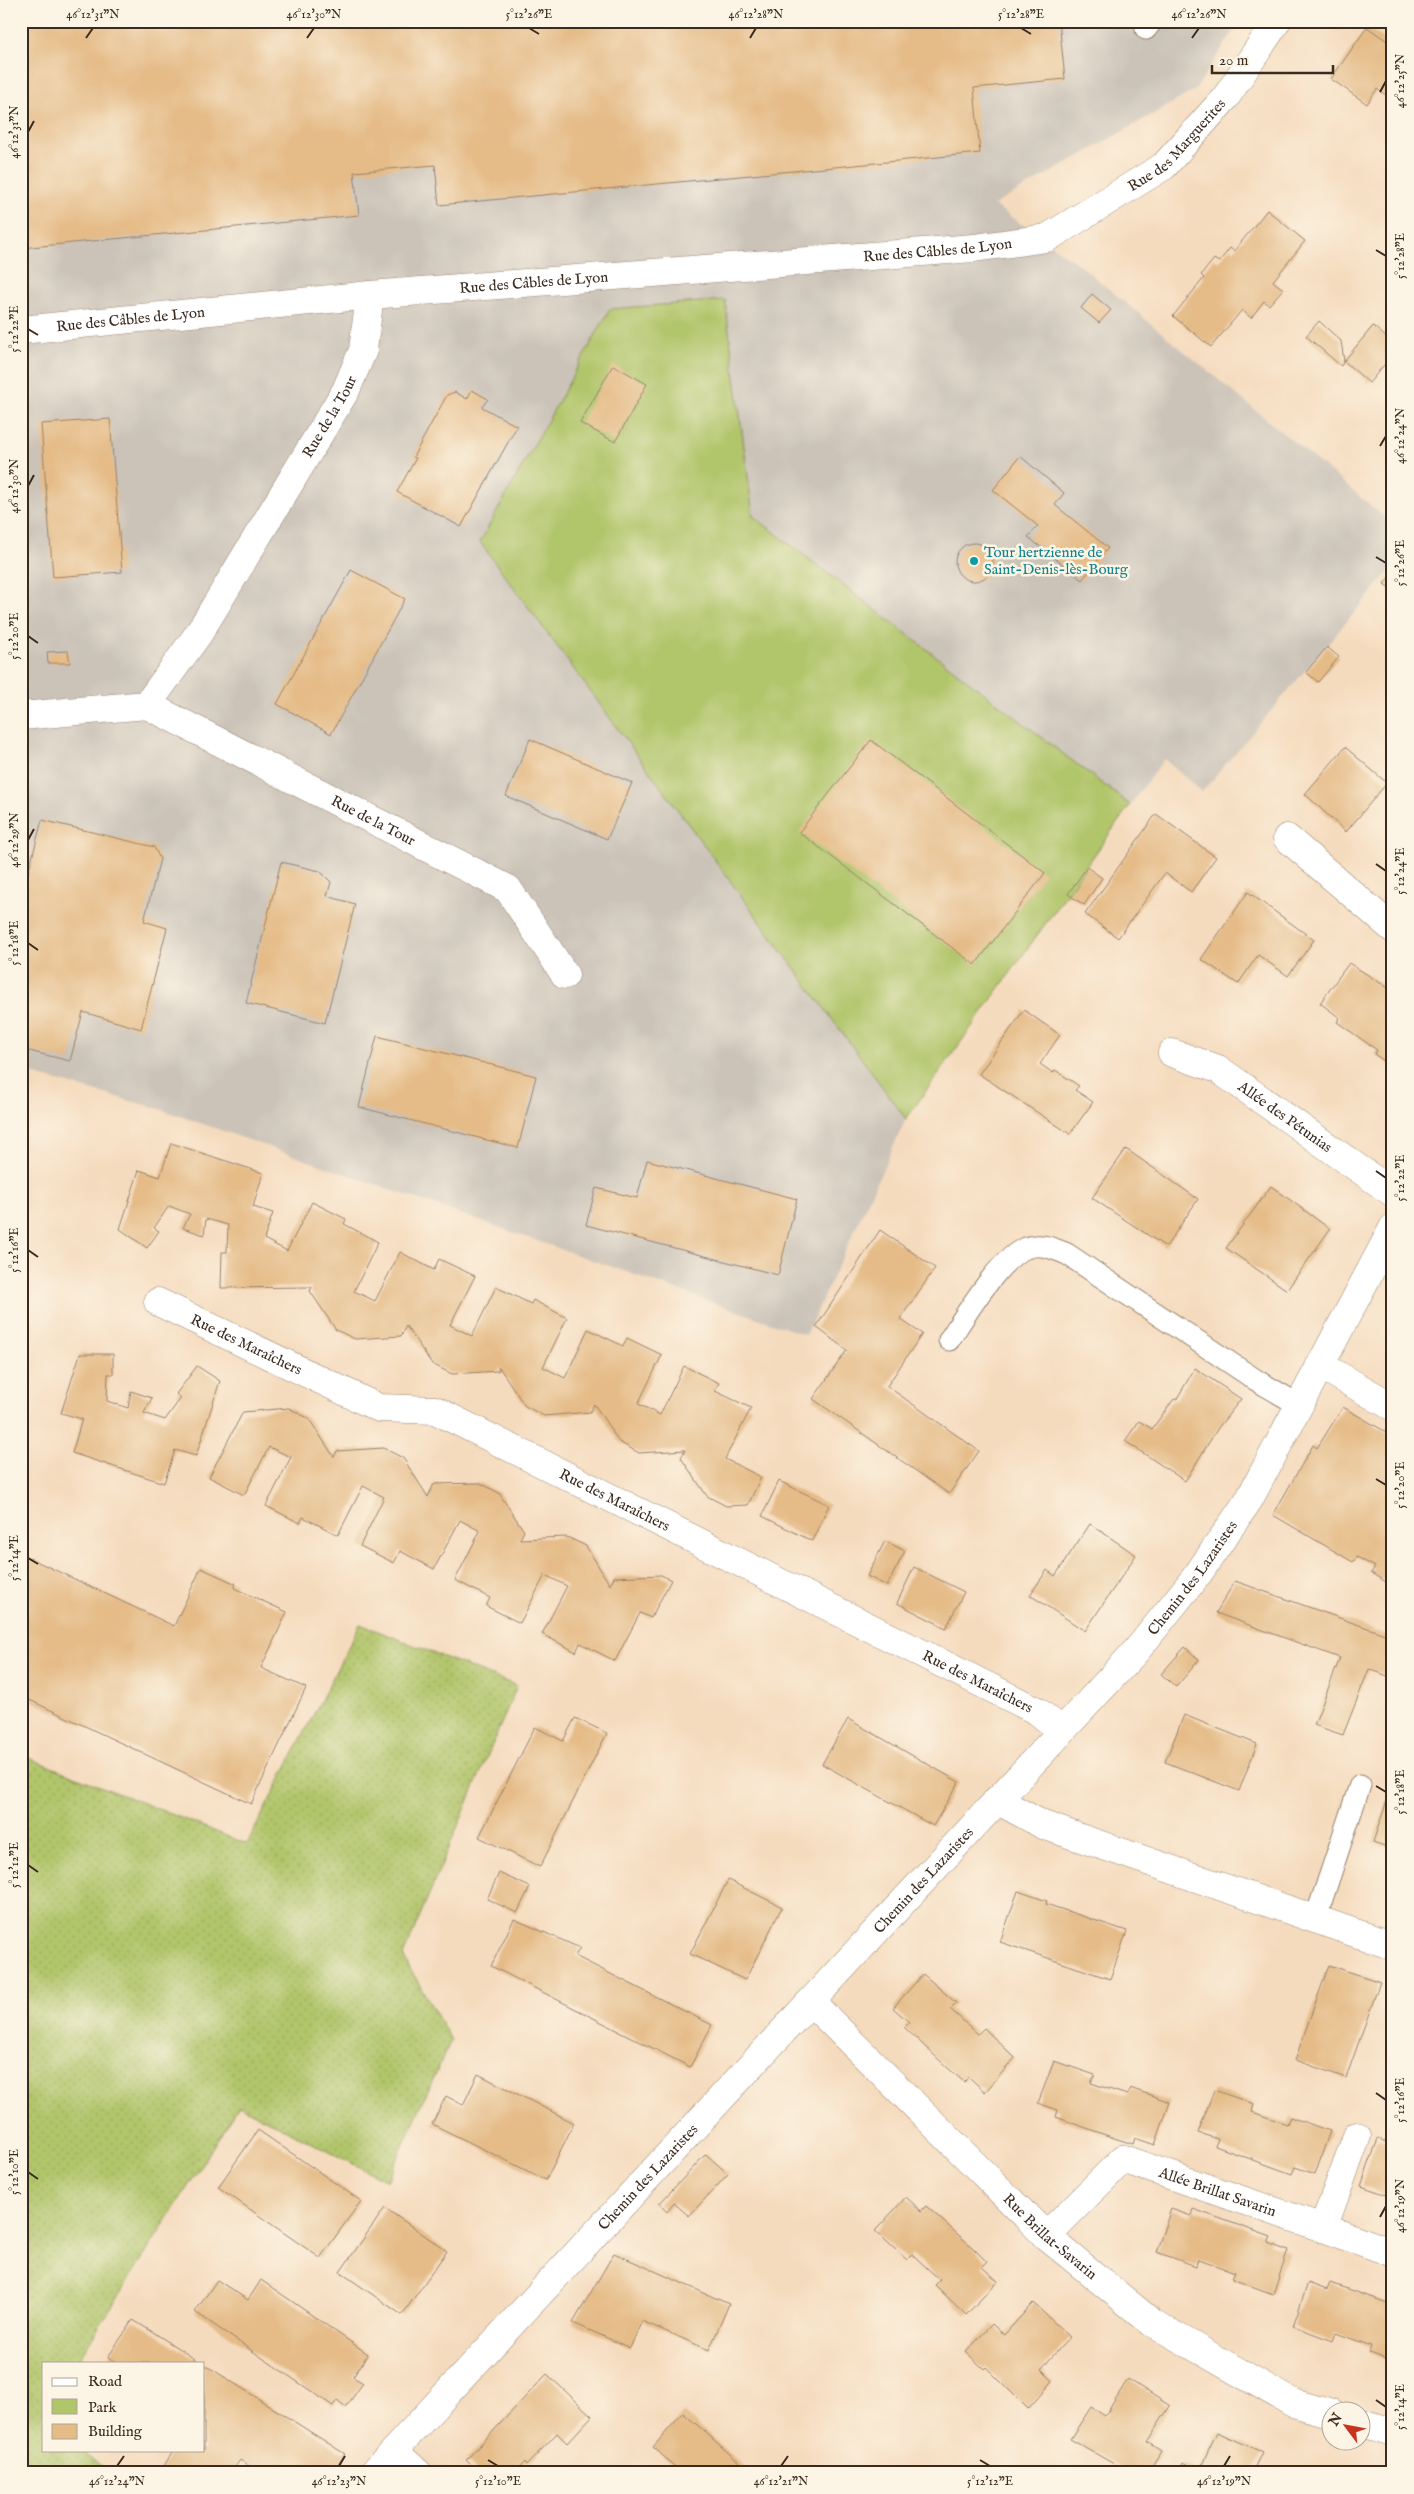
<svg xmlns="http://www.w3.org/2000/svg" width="1414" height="2494" font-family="'IM FELL English',serif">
<defs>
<pattern id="grass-dots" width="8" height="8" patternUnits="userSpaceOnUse" patternTransform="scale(1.25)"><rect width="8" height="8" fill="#b1c56a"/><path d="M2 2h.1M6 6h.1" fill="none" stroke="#99a95b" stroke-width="1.8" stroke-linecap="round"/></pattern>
</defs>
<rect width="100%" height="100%" fill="#fcf5e5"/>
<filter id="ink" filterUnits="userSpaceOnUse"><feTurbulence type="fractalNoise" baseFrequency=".02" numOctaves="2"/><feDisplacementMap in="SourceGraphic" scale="10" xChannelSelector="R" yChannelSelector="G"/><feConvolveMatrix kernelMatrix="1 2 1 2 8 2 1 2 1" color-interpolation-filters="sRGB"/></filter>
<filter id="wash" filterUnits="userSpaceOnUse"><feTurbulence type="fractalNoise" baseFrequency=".0096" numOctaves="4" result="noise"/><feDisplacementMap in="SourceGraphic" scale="20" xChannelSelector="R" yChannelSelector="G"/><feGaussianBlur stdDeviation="1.12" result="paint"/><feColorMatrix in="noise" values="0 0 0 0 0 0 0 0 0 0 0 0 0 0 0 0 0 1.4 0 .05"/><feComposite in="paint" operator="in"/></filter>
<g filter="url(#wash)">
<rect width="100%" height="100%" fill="#f5dbbe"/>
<path fill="#cbc3b8" d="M21 21H1240L1195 90 994 205 1081 266 1393 524V567L1202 792 1164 759 1130 805 753 516 725 300 480 541 906 1119 806 1335 160 1109 21 1071Z"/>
<path fill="url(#grass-dots)" stroke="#767844" d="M360 1624 517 1686 403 1956 451 2040 387 2181 239 2106 76 2363H44V2413L41 2418 44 2421V2450H81L110 2473H21V1755L247 1844Z"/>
<path fill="#b1c56a" stroke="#767844" d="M725 300 753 516 1130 805 906 1119 480 542 610 309Z"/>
<g id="blocks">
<path fill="#e5bc88" d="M21 21H1059L1065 79 974 88 980 153 439 205 435 165 354 172 359 215 21 248Z
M1367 27 1393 45V100L1377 89 1367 104 1331 79Z
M1267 210 1305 241 1273 281 1283 289 1269 305 1264 301 1251 318 1242 310 1211 347 1173 316 1204 278 1201 275 1214 259 1219 262 1230 248 1234 251Z
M1092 294 1111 310 1099 323 1081 308Z
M1319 321 1341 341 1344 361 1373 326 1393 343V354L1369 383 1344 361 1341 366 1306 336Z
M613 365 647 384 615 442 580 423Z
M472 390 488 399 482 407 517 426 461 527 397 492 416 458 413 457 447 395 455 392 467 399Z
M110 419 122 572 53 577 41 424Z
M1020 456 1064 493 1055 505 1108 548 1082 580 1028 537 1038 526 993 490Z
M955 562a19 19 0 1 1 38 0a19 19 0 1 1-38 0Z
M351 570 405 599 331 734 277 704Z
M1393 573V590L1384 584Z
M1327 647 1339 657 1318 682 1306 672Z
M68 651 70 663H48L47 652Z
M530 739 632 783 607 839 506 796Z
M871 740 1045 873 975 965 799 832Z
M1345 747 1387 783 1346 832 1305 794Z
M1156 814 1216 857 1191 892 1165 873 1118 938 1085 914Z
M42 820 154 847 160 859 144 921 167 928 141 1029 83 1012 70 1061 21 1049V900Z
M281 862 320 871 331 882 327 896 355 904 325 1023 246 1003Z
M1087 867 1102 878 1084 905 1068 894Z
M1248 892 1314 940 1288 976 1258 955 1238 984 1201 959Z
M1349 963 1393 991V1067L1374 1054 1377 1050 1337 1022 1340 1018 1320 1003Z
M1024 1010 1060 1035 1040 1064 1053 1073 1055 1070 1079 1086 1075 1090 1093 1102 1070 1134 979 1074Z
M377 1036 536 1076 518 1148 359 1107Z
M171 1143 263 1173 253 1207 273 1213 264 1239 287 1251 312 1202 346 1219 344 1224 378 1242 354 1291 375 1301 400 1252 434 1270 439 1259 475 1276 450 1325 472 1336 496 1287 531 1304 533 1300 567 1318 543 1367 565 1378 588 1329 623 1346 627 1338 662 1355 638 1404 660 1415 684 1366 719 1383 715 1391 751 1408 725 1459 761 1477 748 1505 726 1506 707 1496 681 1458 685 1450 639 1453 619 1442 594 1404 590 1412 544 1416 525 1406 499 1367 498 1371 452 1374 432 1364 406 1326 401 1336 355 1339 336 1330 310 1291 312 1287 221 1288 222 1252H227L228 1225 206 1219 204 1235 183 1228 190 1214 169 1206 154 1228 159 1231 147 1248 120 1229 139 1170 160 1177Z
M1126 1149 1198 1199 1166 1247 1092 1198Z
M647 1160 797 1199 778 1275 586 1225 596 1188 637 1198Z
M1271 1186 1330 1229 1287 1290 1226 1248Z
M880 1230 935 1268 900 1319 922 1334 887 1386 979 1451 949 1494 813 1399 847 1350 816 1327Z
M80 1354H113V1374H108L107 1401 128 1408 131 1391 152 1398 144 1413 165 1420 181 1398 176 1394 197 1366 220 1381 196 1456 175 1450 164 1483 72 1453 82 1419 61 1413Z
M1195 1368 1241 1399 1218 1428 1185 1481 1125 1441 1139 1421 1152 1429 1174 1399 1176 1400Z
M1343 1407 1393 1436V1586L1371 1573 1375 1567 1357 1557 1353 1562 1273 1515 1313 1445 1317 1448Z
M289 1408 309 1419 334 1457 337 1451 383 1448 403 1458 428 1497 434 1484 480 1483 499 1493 524 1531 520 1539 567 1537 586 1546 610 1585 614 1577 661 1575 671 1580 651 1618 640 1613 615 1661 580 1643 576 1652 542 1634 567 1586 545 1575 520 1623 486 1606 490 1598 455 1580 480 1531 460 1520 434 1569 400 1551 394 1563 360 1546 384 1497 363 1486 338 1535 303 1517 300 1523 266 1506 291 1457 269 1447 244 1495 209 1477 243 1412Z
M779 1481 829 1505 812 1541 762 1516Z
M1090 1524 1136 1555 1085 1631 1030 1595 1047 1570 1055 1576Z
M885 1541 905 1551 887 1586 867 1576Z
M21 1554 174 1626 201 1568 236 1584 234 1588 287 1612 261 1668 306 1688 251 1804 21 1696Z
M914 1567 964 1592 946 1628 897 1603Z
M1235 1581 1393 1637V1678L1369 1669 1343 1735 1314 1725 1340 1658 1216 1613Z
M1185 1647 1199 1660 1176 1687 1161 1674Z
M1184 1715 1257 1744 1239 1791 1165 1762Z
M575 1718 607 1733 540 1867 479 1837 535 1727 563 1741Z
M848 1719 959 1782 933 1826 822 1764Z
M1391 1789 1393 1790V1849L1373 1842Z
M499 1873 530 1887 517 1913 487 1899Z
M728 1880 782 1907 745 1980 690 1954Z
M1018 1891 1047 1901 1046 1904 1127 1931 1110 1979 1000 1942Z
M514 1919 580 1948 575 1956 712 2025 690 2067 491 1966Z
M1329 1965 1380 1982 1346 2078 1295 2060Z
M923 1974 956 2003 950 2009 978 2034 984 2028 1015 2058 985 2092 969 2077 964 2082 949 2069 904 2027 909 2022 893 2008Z
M1054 2061 1095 2075 1091 2083 1127 2095 1130 2088 1170 2102 1155 2145 1135 2138 1133 2144 1114 2138 1056 2117 1058 2110 1038 2103Z
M478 2074 574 2123 546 2180 432 2124 446 2096 463 2105Z
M1214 2090 1254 2104 1252 2112 1287 2124 1290 2117 1330 2131 1315 2174 1295 2167 1292 2174 1215 2146 1218 2139 1198 2133Z
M258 2130 361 2201 320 2258 218 2187Z
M1378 2139 1393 2144V2197L1361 2186Z
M706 2154 728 2174 689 2216 674 2203 667 2212 659 2204Z
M906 2197 921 2211 926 2206 972 2247 987 2262 982 2267 998 2281 966 2315 935 2285 940 2280 912 2254 907 2260 875 2231Z
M385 2208 447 2251 402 2315 340 2272Z
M1171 2209 1191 2216 1193 2209 1213 2216 1271 2237 1268 2243 1288 2251 1273 2294 1232 2279 1235 2272 1199 2259 1196 2266 1156 2252Z
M614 2253 729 2304 709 2350 642 2321 630 2348 573 2323Z
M217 2280 248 2300 261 2280 368 2354 353 2377 363 2383 346 2407 337 2400 333 2406 195 2312Z
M1308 2283 1327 2290 1330 2283 1393 2305V2362L1369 2353 1371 2346 1336 2333 1333 2341 1293 2326Z
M1033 2303 1070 2337 1041 2369 1053 2381 1028 2409 986 2367 984 2369 966 2352 992 2324 1004 2335Z
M133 2320 156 2334 201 2363H117L108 2357Z
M204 2364 345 2454 332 2473H259L240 2460 231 2473 160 2472 174 2450H204Z
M547 2374 592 2416 567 2443 557 2433 527 2465 525 2462 515 2473H479L466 2460Z
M1128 2379 1170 2406 1147 2442 1161 2451 1148 2473H1123L1120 2471 1121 2468 1070 2439 1091 2407 1105 2416Z
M683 2413 695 2423 751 2473H682L653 2447Z
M1217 2432 1262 2452 1252 2473H1179L1183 2463 1199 2470Z"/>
</g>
</g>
<g filter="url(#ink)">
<use href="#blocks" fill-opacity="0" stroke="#98826e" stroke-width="1"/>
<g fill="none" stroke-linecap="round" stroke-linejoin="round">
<g stroke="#98826e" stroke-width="23">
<path id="service" d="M1146 29 1152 21
M949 1340C965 1316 1000 1257 1026 1248 1041 1242 1054 1249 1067 1254L1256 1380 1299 1405
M1315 1920 1360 1785"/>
</g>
<g stroke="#98826e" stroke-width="29">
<g id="minor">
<path id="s1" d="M21 330 370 295 974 248 1047 238 1164 166 1226 97 1277 21"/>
<path id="s2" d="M147 705 508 889 565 975"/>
<path id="s3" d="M21 716 147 705 199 633 346 390 363 350 370 295"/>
<path d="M1287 838 1393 929"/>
<path id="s4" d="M1172 1053 1218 1069 1393 1193"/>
<path id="s5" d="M158 1302 379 1408 435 1410 1037 1711 1061 1730"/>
<path d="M1320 1365 1393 1407"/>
<path d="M997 1800 1043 1825 1393 1946"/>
<path id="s6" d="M811 2002 1046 2236 1151 2322 1293 2403 1332 2414"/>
<path d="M1323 2228 1391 2252"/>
<path id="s7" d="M1046 2236 1123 2159 1323 2228 1357 2136"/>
<path d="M1362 2423 1393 2432"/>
<path d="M394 2451 418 2473"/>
<path id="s8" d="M373 2473 1137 1650 1198 1574 1250 1498 1393 1228"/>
</g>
</g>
<use href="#service" stroke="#fff" stroke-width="21"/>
<use href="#minor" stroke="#fff" stroke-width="28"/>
</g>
</g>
<path fill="none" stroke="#3b2a1e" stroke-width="2" d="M529 28 539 34M1021 28 1031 34M86 38 93 28M307 38 314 28M750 38 756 28M1192 38 1199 28M1380 92 1386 81M28 132 34 121M1376 250 1386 256M28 329 38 335M1380 446 1386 436M28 486 34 475M1376 557 1386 563M28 636 38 643M28 840 34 829M1376 864 1386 871M28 943 38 950M1376 1171 1386 1178M28 1250 38 1257M1376 1479 1386 1485M28 1558 38 1564M1376 1786 1386 1792M28 1865 38 1872M1376 2093 1386 2100M28 2172 38 2179M1380 2217 1386 2206M1376 2400 1386 2407M488 2460 498 2466M980 2460 990 2466M117 2466 124 2456M339 2466 345 2456M781 2466 788 2456M1224 2466 1230 2456"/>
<circle fill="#0f9aa8" stroke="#fcf5e5" stroke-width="2" cx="974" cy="561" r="5"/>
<g text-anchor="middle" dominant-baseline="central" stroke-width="5" stroke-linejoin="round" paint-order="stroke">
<g font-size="15" fill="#3b2a1e" stroke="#fcf5e5">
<text stroke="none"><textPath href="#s1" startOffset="1191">Rue des Marguerites</textPath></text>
<text stroke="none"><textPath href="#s1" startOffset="920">Rue des Câbles de Lyon</textPath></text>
<text stroke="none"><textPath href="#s1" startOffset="515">Rue des Câbles de Lyon</textPath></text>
<text stroke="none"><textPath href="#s1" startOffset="110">Rue des Câbles de Lyon</textPath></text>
<text stroke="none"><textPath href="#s3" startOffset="468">Rue de la Tour</textPath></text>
<text stroke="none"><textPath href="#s2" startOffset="254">Rue de la Tour</textPath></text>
<text stroke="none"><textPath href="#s4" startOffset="131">Allée des Pétunias</textPath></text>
<text stroke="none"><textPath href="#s5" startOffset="98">Rue des Maraîchers</textPath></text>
<text stroke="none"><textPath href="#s5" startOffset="502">Rue des Maraîchers</textPath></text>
<text stroke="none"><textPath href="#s8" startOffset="1214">Chemin des Lazaristes</textPath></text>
<text stroke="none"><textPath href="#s5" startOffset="908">Rue des Maraîchers</textPath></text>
<text stroke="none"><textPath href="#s8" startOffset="809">Chemin des Lazaristes</textPath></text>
<text stroke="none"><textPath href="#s8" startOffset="404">Chemin des Lazaristes</textPath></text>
<text stroke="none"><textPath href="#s7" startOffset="209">Allée Brillat Savarin</textPath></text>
<text stroke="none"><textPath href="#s6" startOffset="335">Rue Brillat-Savarin</textPath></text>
</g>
<g font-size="15" fill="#0d838f" stroke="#fcf5e5" text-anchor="start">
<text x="984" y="552">Tour hertzienne de<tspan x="984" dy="17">Saint-Denis-lès-Bourg</tspan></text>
</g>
</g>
<rect width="1414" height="2494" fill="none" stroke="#fcf5e5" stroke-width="55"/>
<rect x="42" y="2362" width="162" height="90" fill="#fcf5e5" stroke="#afa495"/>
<rect x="52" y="2378" width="25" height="8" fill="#ffffff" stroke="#afa495"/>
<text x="88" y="2386" font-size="15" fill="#3b2a1e">Road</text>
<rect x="52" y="2399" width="25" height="15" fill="#b1c56a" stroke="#afa495"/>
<text x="88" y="2412" font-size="15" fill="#3b2a1e">Park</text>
<rect x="52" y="2424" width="25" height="15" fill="#e5bc88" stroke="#afa495"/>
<text x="88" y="2436" font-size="15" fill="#3b2a1e">Building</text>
<g transform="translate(1346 2426) rotate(302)"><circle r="24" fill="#fcf5e5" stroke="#afa495"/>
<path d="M0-4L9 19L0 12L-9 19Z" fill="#c8321e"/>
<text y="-8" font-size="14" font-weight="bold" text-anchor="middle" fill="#3b2a1e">N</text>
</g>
<path d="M1212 65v8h121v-8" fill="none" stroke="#3b2a1e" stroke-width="2.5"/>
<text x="1219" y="65" font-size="15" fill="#3b2a1e" stroke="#fcf5e5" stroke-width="4" paint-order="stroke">20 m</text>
<rect x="28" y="28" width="1358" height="2438" fill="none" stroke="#3b2a1e" stroke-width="2"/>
<g font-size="12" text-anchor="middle" fill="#3b2a1e">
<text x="93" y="18">46°12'31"N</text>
<text x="314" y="18">46°12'30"N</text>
<text x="529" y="18">5°12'26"E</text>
<text x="756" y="18">46°12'28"N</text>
<text x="1021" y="18">5°12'28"E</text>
<text x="1199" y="18">46°12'26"N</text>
<text transform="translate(1400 81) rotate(-90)" y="4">46°12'25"N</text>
<text transform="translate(14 132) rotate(-90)" y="4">46°12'31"N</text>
<text transform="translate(1400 256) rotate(-90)" y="4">5°12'28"E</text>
<text transform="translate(14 329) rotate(-90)" y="4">5°12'22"E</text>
<text transform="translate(1400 436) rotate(-90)" y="4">46°12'24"N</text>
<text transform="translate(14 486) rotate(-90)" y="4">46°12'30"N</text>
<text transform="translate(1400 563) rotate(-90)" y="4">5°12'26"E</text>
<text transform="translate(14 636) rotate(-90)" y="4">5°12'20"E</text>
<text transform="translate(14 840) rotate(-90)" y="4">46°12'29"N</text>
<text transform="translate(1400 871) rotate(-90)" y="4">5°12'24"E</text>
<text transform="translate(14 943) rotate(-90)" y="4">5°12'18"E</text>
<text transform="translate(1400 1178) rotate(-90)" y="4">5°12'22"E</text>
<text transform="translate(14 1250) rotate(-90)" y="4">5°12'16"E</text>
<text transform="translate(1400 1485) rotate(-90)" y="4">5°12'20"E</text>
<text transform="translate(14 1558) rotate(-90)" y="4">5°12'14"E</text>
<text transform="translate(1400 1792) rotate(-90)" y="4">5°12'18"E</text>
<text transform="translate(14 1865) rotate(-90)" y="4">5°12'12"E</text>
<text transform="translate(1400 2100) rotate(-90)" y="4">5°12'16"E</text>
<text transform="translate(14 2172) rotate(-90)" y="4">5°12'10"E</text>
<text transform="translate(1400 2206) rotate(-90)" y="4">46°12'19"N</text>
<text transform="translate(1400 2407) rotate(-90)" y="4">5°12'14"E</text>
<text x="117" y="2485">46°12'24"N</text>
<text x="339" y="2485">46°12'23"N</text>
<text x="498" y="2485">5°12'10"E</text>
<text x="781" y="2485">46°12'21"N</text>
<text x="990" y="2485">5°12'12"E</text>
<text x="1224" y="2485">46°12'19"N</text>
</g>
</svg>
